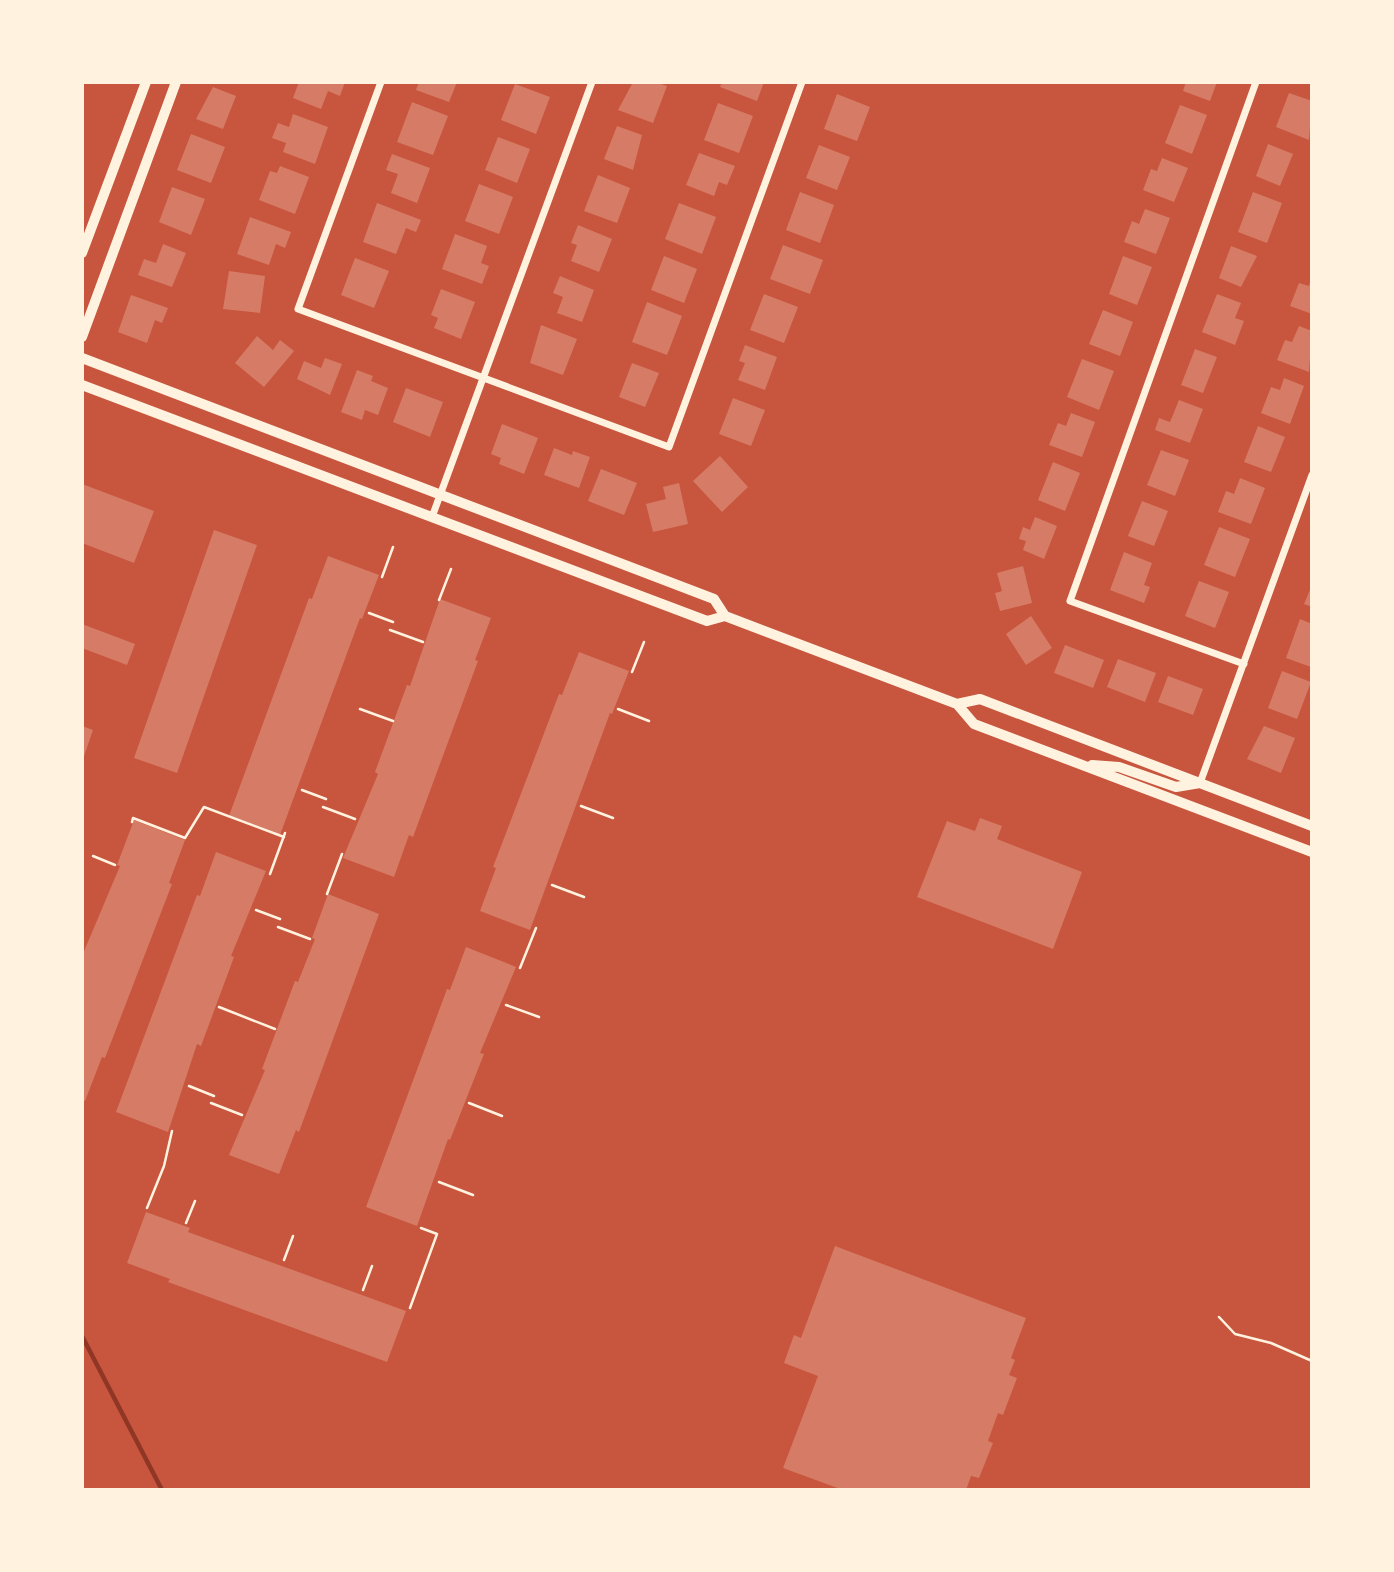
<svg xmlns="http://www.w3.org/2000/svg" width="1394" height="1572" font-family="'IBM Plex Sans',sans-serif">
<rect width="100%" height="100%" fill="#c8553d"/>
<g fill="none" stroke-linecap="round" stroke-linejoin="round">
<path stroke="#8f3625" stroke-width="4.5" d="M82 1336 162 1490"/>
</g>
<path fill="#d67c66" d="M299 82H345L340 96 328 91 321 109 293 98Z
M419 82H457L449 102 416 90Z
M633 82H655L667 86 653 123 618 110Z
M722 82H764L757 101 720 87Z
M1186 82H1217L1210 101 1183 91Z
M515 84 550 97 536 134 501 120Z
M213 87 236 96 223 129 196 119Z
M1289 93 1312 101 1309 140 1276 127Z
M837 94 870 107 857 141 824 129Z
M412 102 448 116 433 155 397 142Z
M718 103 753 116 739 153 704 140Z
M1180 105 1207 115 1192 154 1165 143Z
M293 114 328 127 315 164 283 152 286 143 272 138 278 123 289 127Z
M617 126 642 135 633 170 604 159Z
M191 134 225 147 211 183 177 170Z
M498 137 530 149 517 183 485 170Z
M1268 144 1293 154 1280 186 1256 176Z
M819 145 850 157 837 190 806 178Z
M699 153 735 166 727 185 719 182 714 196 686 185Z
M392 154 430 168 417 203 391 193 398 174 386 170Z
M1162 158 1188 168 1174 202 1143 190 1151 169 1157 171Z
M280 166 309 177 295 214 259 200 270 171 277 173Z
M598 175 630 188 617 223 584 211Z
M479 184 513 197 499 234 465 221Z
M172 187 205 199 191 235 159 222Z
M800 192 834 205 820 243 786 230Z
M1253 192 1282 203 1267 243 1238 232Z
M377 203 421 220 416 232 406 228 396 254 363 242Z
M679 203 716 217 702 254 665 239Z
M1145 209 1170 218 1156 254 1124 242 1132 221 1139 224Z
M250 217 291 232 285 248 276 244 269 265 237 254Z
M578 225 612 239 599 272 571 261 577 245 571 243Z
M455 234 487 246 481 263 489 266 482 284 442 269Z
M163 244 186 253 172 287 138 275 144 259 156 263Z
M783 245 823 260 810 294 770 279Z
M1231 246 1257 256 1241 287 1219 278Z
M664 256 697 269 684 303 651 290Z
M1123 256 1152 267 1137 305 1109 294Z
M355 258 389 271 374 308 341 295Z
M229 271 265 276 260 313 223 309Z
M560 276 594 290 582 322 557 313 563 297 553 293Z
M1311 278H1312V314L1290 306 1299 283 1309 286Z
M441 289 475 302 461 339 434 328 438 318 431 315Z
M764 294 798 307 784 343 750 330Z
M1217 294 1241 303 1235 318 1244 321 1235 345 1202 332Z
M131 295 168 308 162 323 155 320 147 343 118 332Z
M647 302 682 316 667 355 632 342Z
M1103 310 1133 322 1120 356 1089 344Z
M541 325 577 339 563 375 530 363Z
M1299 326 1312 331 1309 372 1277 360 1285 340 1292 342Z
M257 336 273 350 280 340 294 351 264 387 235 363Z
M745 345 777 357 765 390 738 380 745 363 739 361Z
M1195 349 1217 357 1203 393 1181 385Z
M325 358 342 364 330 395 297 379 304 361 321 368Z
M1082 359 1114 371 1099 410 1067 397Z
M632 363 659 373 645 407 619 397Z
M357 370 373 376 371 381 388 388 378 415 365 410 362 420 341 412Z
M1284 378 1304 386 1290 424 1261 413 1271 387 1280 390Z
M406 388 443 402 430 437 393 422Z
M733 398 765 410 751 446 719 434Z
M1179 400 1203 409 1190 443 1155 430 1159 418 1170 422Z
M1071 413 1095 422 1082 457 1049 445 1058 423 1066 426Z
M502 424 538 438 524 474 499 464 501 458 491 454Z
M1258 426 1285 437 1271 472 1244 462Z
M554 448 572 455 573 451 590 457 579 488 544 475Z
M1161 450 1189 460 1175 496 1147 485Z
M720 456 748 487 722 512 693 481Z
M1053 462 1080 473 1065 511 1038 500Z
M601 469 637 483 624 515 588 501Z
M1240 478 1265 488 1251 524 1218 512 1226 491 1234 494Z
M679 483 688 524 653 532 646 504 666 499 663 487Z
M82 484 154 511 134 563 82 543Z
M1142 501 1168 511 1154 546 1128 536Z
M1035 517 1057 526 1044 559 1023 550 1026 541 1019 539 1023 527 1030 530Z
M1219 527 1250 539 1235 577 1204 565Z
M214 530 257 545 177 773 134 758Z
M1124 552 1152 563 1144 585 1150 587 1144 603 1110 590Z
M328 556 379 575 362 619 360 618 280 835 229 816 309 598 312 599Z
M1023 566 1032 603 1000 611 995 593 1002 591 997 573Z
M1199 581 1229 592 1215 628 1185 616Z
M1312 585V607L1304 604Z
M440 599 491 618 475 660 478 661 413 837 409 835 394 877 343 858 378 774 375 772 407 685 410 686Z
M1031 616 1052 648 1026 665 1006 634Z
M1300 619 1312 624 1311 667 1286 658Z
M82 624 135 644 127 665 82 648Z
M1065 645 1104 660 1093 688 1054 673Z
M579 652 629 671 612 714 610 713 530 930 480 911 496 868 493 867 559 694 562 695Z
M1118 659 1156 673 1145 702 1107 687Z
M1282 671 1311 682 1297 719 1268 708Z
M1168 676 1203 689 1193 715 1158 702Z
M82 726 93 730 83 759H82Z
M1264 726 1295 738 1281 773 1247 759Z
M980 818 1002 826 997 839 1082 872 1053 949 917 897 947 821 975 831Z
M134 820 185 840 169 883 172 884 105 1058 102 1057 85 1101 82 1100V956L120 866 117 865Z
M216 852 266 871 231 956 234 957 201 1046 197 1044 168 1132 116 1112 197 895 200 896Z
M328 894 379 914 299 1132 296 1130 279 1174 229 1155 265 1070 262 1069 295 981 298 982 315 939 312 938Z
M466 947 516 967 480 1053 484 1054 450 1140 448 1139 417 1226 366 1207 447 989 450 990Z
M146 1212 190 1228 188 1232 406 1311 387 1362 168 1282 170 1279 127 1263Z
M835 1246 1026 1318 1011 1358 1015 1360 1009 1375 1017 1378 1003 1415 998 1413 988 1441 993 1443 979 1478 971 1476 966 1490H843L783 1468 818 1376 784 1363 794 1335 801 1338Z"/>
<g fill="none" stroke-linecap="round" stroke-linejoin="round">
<path stroke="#fff3e0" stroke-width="2.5" d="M382 577 393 547
M439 600 451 569
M369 613 393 622
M390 630 423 642
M632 672 644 642
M360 709 393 721
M618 709 649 721
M302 790 326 799
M581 806 613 818
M323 807 355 819
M132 822 133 818 185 838 204 807 284 837
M93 856 115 865
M270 874 285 833
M552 885 584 897
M327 894 342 854
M256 910 280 919
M278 927 310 939
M520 968 536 928
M506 1005 539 1017
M219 1007 275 1029
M189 1086 214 1096
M211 1103 242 1115
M469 1103 502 1116
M439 1182 473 1195
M147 1208 164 1166 172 1131
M186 1223 195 1201
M284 1260 293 1236
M363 1290 372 1266
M410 1308 437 1234 421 1228
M1219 1317 1235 1334 1271 1343 1312 1361"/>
<path stroke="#fff3e0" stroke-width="7" d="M381 82 298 309 669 447 802 82
M432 517 592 82
M1244 664 1070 601 1256 82
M1200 783 1312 475"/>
<path stroke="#fff3e0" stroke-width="10" d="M82 253 146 82
M82 337 176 82"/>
<path stroke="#fff3e0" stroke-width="10" d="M82 358 714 599 725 616 957 704 974 724 1312 852
M82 385 707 621 725 616
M957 704 980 699 1312 826
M1092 765 1119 767 1176 787 1200 783"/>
</g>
<rect width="1394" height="1572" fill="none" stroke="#fff3e0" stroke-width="168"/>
</svg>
